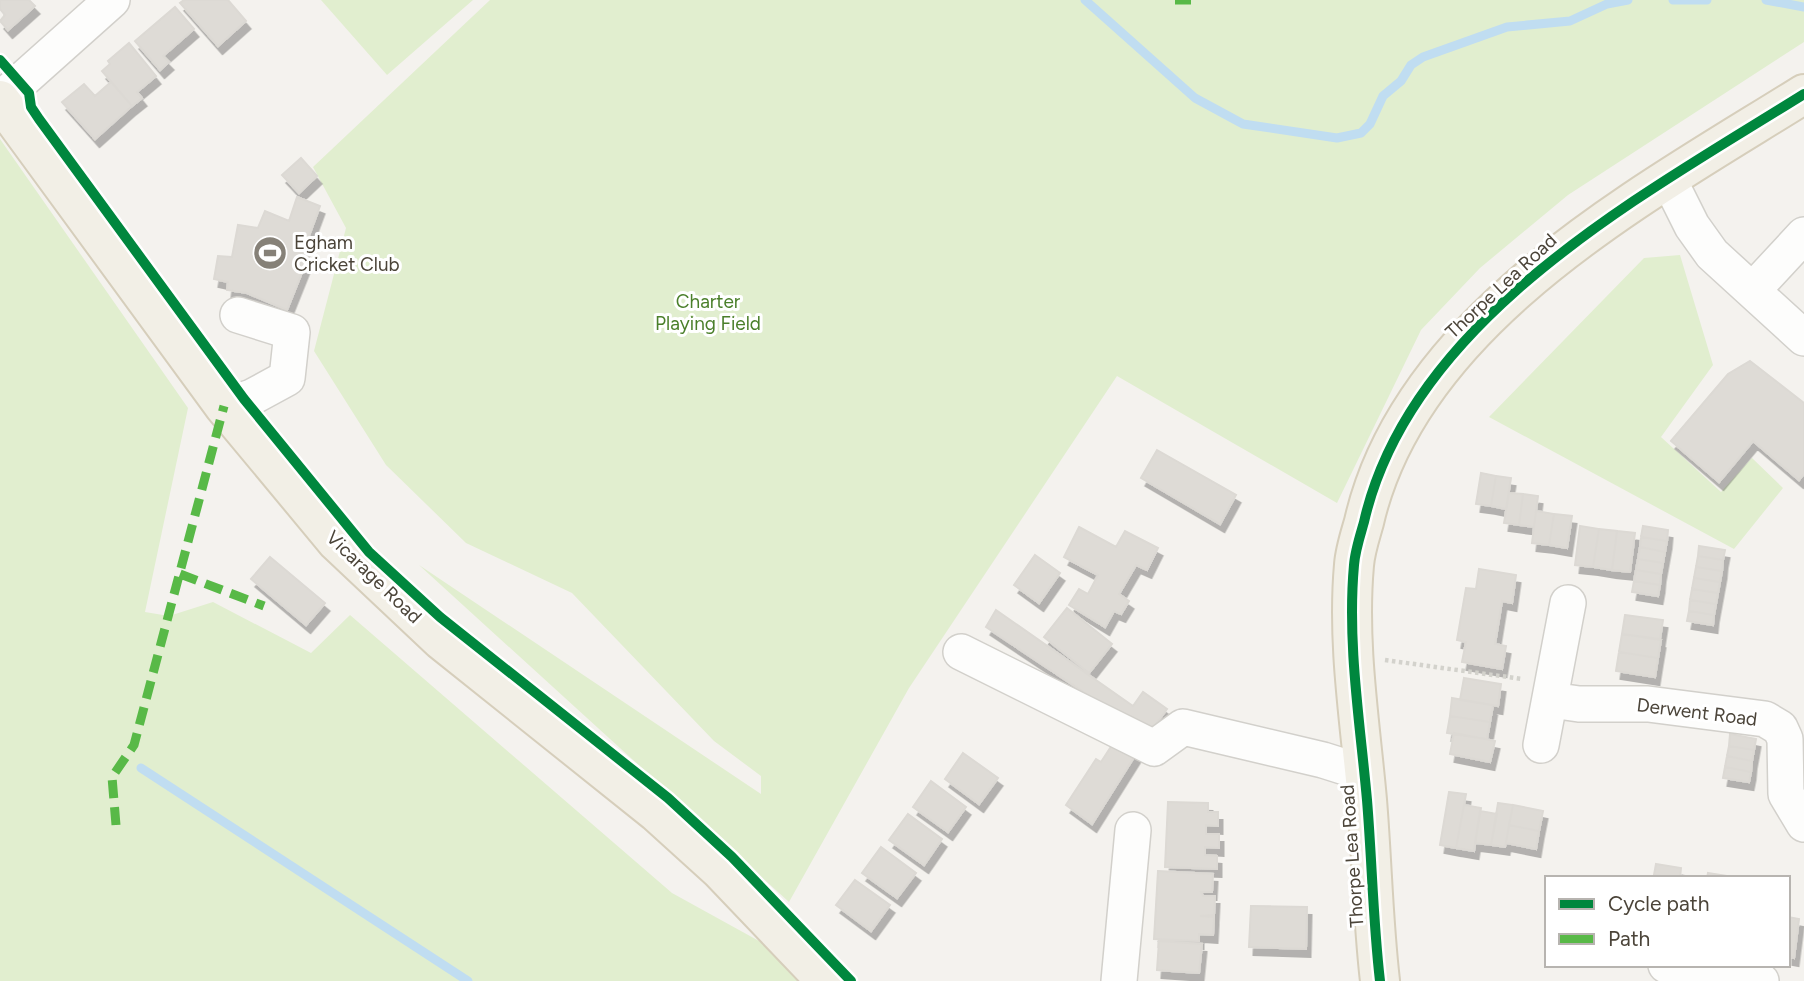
<svg xmlns="http://www.w3.org/2000/svg" width="1804" height="981" font-family="Figtree,sans-serif">
<defs>
<filter id="shadow"><feDropShadow dx="4.5" dy="8" stdDeviation="0" flood-color="#0004"/></filter>
</defs>
<rect width="100%" height="100%" fill="#f4f2ee"/>
<path fill="#e1eecf" d="M321 0H473L387 75Z
M490 0H1804V42L1568 195 1480 268 1421 330 1337 503 1117 376 909 688 789 902 419 565 761 794V776L714 741 572 593 466 543 386 465 314 351 346 228 313 167Z
M0 139 188 408 145 612 169 616 213 602 311 653 350 615 672 893 768 946 799 981H0Z
M1680 255 1713 365 1661 437 1721 492 1752 458 1783 488 1734 549 1489 417 1644 258Z"/>
<g fill="none" stroke-linecap="round" stroke-linejoin="round">
<path stroke="#c0ddf1" stroke-width="9" d="M1085 0 1195 98 1243 124 1337 138 1361 133 1370 124 1383 96 1401 81 1411 65 1423 57 1507 27 1570 21 1607 4 1628 0
M1673 0H1707
M1766 0 1804 7
M141 768 468 981"/>
</g>
<path fill="#dedbd6" stroke="#dcd9d4" stroke-width="2" filter="url(#shadow)" d="M0 0H29L35 6 8 30 0 21 5 15 0 9Z
M184 0H228L246 21 218 46 180 3Z
M175 7 194 29 163 56 169 62 160 70 135 41Z
M129 43 156 76 137 92 142 98 132 106 102 71 110 64 108 61Z
M111 82 132 106 95 139 62 102 84 84 95 96Z
M301 158 317 176 299 193 282 175Z
M297 197 320 206 303 252 309 255 287 310 247 293 227 290 228 282 214 279 218 256 232 257 238 225 258 228 265 211 289 221Z
M1750 361 1804 403V474L1799 480 1753 441 1719 482 1671 441 1728 374Z
M1157 450 1236 495 1220 524 1141 478Z
M1481 473 1496 476 1491 506 1476 504Z
M1496 476 1511 478 1506 509 1491 506Z
M1509 493 1523 494 1519 525 1504 523Z
M1523 494 1538 496 1534 527 1519 525Z
M1536 511 1554 514 1549 545 1532 543Z
M1554 514 1572 516 1567 548 1549 545Z
M1580 526 1599 529 1593 567 1575 565Z
M1643 526 1668 530 1667 541 1641 537Z
M1079 527 1116 547 1125 531 1158 548 1147 570 1136 565 1119 594 1129 601 1121 614 1114 611 1105 627 1069 605 1079 589 1088 594 1098 575 1064 557Z
M1599 529 1617 531 1612 570 1593 567Z
M1617 531 1635 533 1630 572 1612 570Z
M1641 537 1667 541 1665 552 1640 547Z
M1699 546 1725 550 1723 560 1698 556Z
M1640 547 1665 552 1663 563 1638 559Z
M1035 555 1060 573 1039 603 1014 585Z
M1698 556 1723 560 1722 571 1696 567Z
M270 557 325 603 306 625 251 579Z
M1638 559 1663 563 1661 574 1636 570Z
M1696 567 1722 571 1720 582 1694 578Z
M1479 569 1516 575 1512 603 1502 601 1495 644 1506 646 1502 669 1462 662 1466 642 1457 640 1466 588 1476 589Z
M1636 570 1661 574 1660 585 1634 581Z
M1694 578 1720 582 1718 593 1692 589Z
M1634 581 1660 585 1658 596 1632 592Z
M1692 589 1718 593 1716 604 1690 600Z
M1690 600 1716 604 1714 615 1689 611Z
M1067 608 1112 644 1089 673 1044 637Z
M996 610 1133 706 1143 692 1167 709 1148 735 986 627Z
M1689 611 1714 615 1713 625 1687 621Z
M1625 615 1663 620 1660 639 1622 634Z
M1622 634 1661 640 1658 658 1619 652Z
M1619 652 1658 658 1655 677 1616 671Z
M1464 678 1501 684 1498 706 1460 700Z
M1452 698 1493 705 1490 722 1450 716Z
M1450 716 1490 722 1487 739 1447 733Z
M1454 733 1495 741 1490 762 1450 754Z
M1730 734 1756 739 1754 750 1729 746Z
M1116 739 1136 754 1092 824 1066 805 1096 759 1101 762Z
M1729 746 1754 750 1752 761 1727 756Z
M963 753 998 778 979 804 945 779Z
M1727 756 1752 761 1751 772 1725 767Z
M1725 767 1751 772 1749 782 1723 778Z
M931 781 966 807 948 832 913 807Z
M1449 792 1466 794 1456 848 1440 845Z
M1168 802 1208 803V812H1218V826L1206 825V834H1219V848L1205 847V855L1217 856V869L1165 867Z
M1498 803 1513 805 1505 847 1491 845Z
M1464 805 1481 808 1474 851 1456 848Z
M1513 805 1543 811 1539 831 1509 825Z
M1480 811 1497 814 1491 845 1475 843Z
M908 814 942 839 924 865 889 840Z
M1509 825 1539 831 1536 849 1506 843Z
M881 847 916 873 897 898 862 873Z
M1656 864 1681 868 1680 878 1654 875Z
M1158 871 1213 874 1212 892H1201L1203 896H1215L1214 915 1200 916 1214 917 1213 935 1199 934V941L1154 939Z
M1708 873 1734 877V878H1707Z
M855 880 890 905 871 931 836 905Z
M1251 906 1307 907 1306 949 1249 947Z
M1788 917 1799 919 1794 958 1788 957Z
M1159 941 1202 944 1199 973 1157 970Z"/>
<g fill="none" stroke-linecap="round" stroke-linejoin="round">
<g stroke="#d2d0cb" stroke-width="38">
<path id="minor" d="M0 100 112 0
M1669 180 1692 226 1712 254 1804 338
M1753 290 1804 235
M224 406 252 397 287 378 292 332 238 315
M961 652 1154 748 1183 727 1323 760 1364 773
M1551 700 1579 704H1648L1765 719 1780 728 1785 739 1786 794 1804 824
M1541 745 1568 603
M1666 965 1761 981
M1119 981 1133 830"/>
</g>
<g stroke="#d6cebb" stroke-width="42">
<path id="major" d="M0 100 224 406 337 542 441 640 656 812 720 870 826 981
M1380 981C1373 921 1372 861 1367 800 1360 722 1347 643 1354 565 1355 551 1360 536 1364 522 1410 319 1641 196 1804 94"/>
</g>
<path stroke="#d3d2cc" stroke-width="4.5" stroke-dasharray="3.5 3.5" stroke-linecap="butt" d="M1385 660 1522 679"/>
<use href="#minor" stroke="#fdfdfc" stroke-width="35"/>
<use href="#major" stroke="#f2efe6" stroke-width="38"/>
<path stroke="#58b947" stroke-width="9" stroke-dasharray="18 9" stroke-linecap="butt" d="M1175 0H1191
M180 574 264 606
M116 825 112 777 134 745 224 406"/>
<g stroke="#fff" stroke-width="15">
<path id="cycleway" d="M0 60 29 93 31 107 39 119 244 399 369 552 440 617 668 798 732 857 851 981
M1380 981C1373 921 1372 861 1367 800 1360 722 1347 643 1354 565 1355 551 1360 536 1364 522 1410 319 1641 196 1804 94"/>
</g>
<use href="#cycleway" stroke="#00873e" stroke-width="10"/>
</g>
<defs>
<g id="stadium-disc" transform="scale(1.75)"><circle r="9.5" fill="#868178" stroke="#fff"/><path d="M0-5a6.5 5 0 1 0 0 10a6.5 5 0 1 0 0-10ZM-3.5-1.8h7v3.6h-7Z" fill="#fff"/></g>
</defs>
<g fill-rule="evenodd">
<use href="#stadium-disc" x="270" y="253"/>
</g>
<g text-anchor="middle" dominant-baseline="central" stroke-width="6" stroke-linejoin="round" paint-order="stroke">
<g font-size="19" fill="#4b4439" stroke="#fff" text-anchor="start">
<text x="294" y="242">Egham<tspan x="294" dy="22">Cricket Club</tspan></text>
</g>
<g font-size="19" fill="#4b4439" stroke="#fff">
<text transform="translate(1501 286) rotate(-43)">Thorpe Lea Road</text>
<text transform="translate(374 577) rotate(44)">Vicarage Road</text>
<text transform="translate(1697 712) rotate(7)">Derwent Road</text>
<text transform="translate(1352 856) rotate(-94)">Thorpe Lea Road</text>
</g>
<g font-size="19" fill="#4a7f2a" stroke="#fff">
<text x="708" y="301">Charter<tspan x="708" dy="22">Playing Field</tspan></text>
</g>
</g>
<rect x="1545" y="876" width="245" height="91" fill="#ffffff" stroke="#b7b4b0" stroke-width="2"/>
<rect x="1559" y="899" width="35" height="10" fill="#00873e" stroke="#b7b4b0" stroke-width="2"/>
<text x="1608" y="911" font-size="21" fill="#4b4439">Cycle path</text>
<rect x="1559" y="934" width="35" height="10" fill="#58b947" stroke="#b7b4b0" stroke-width="2"/>
<text x="1608" y="946" font-size="21" fill="#4b4439">Path</text>
</svg>
